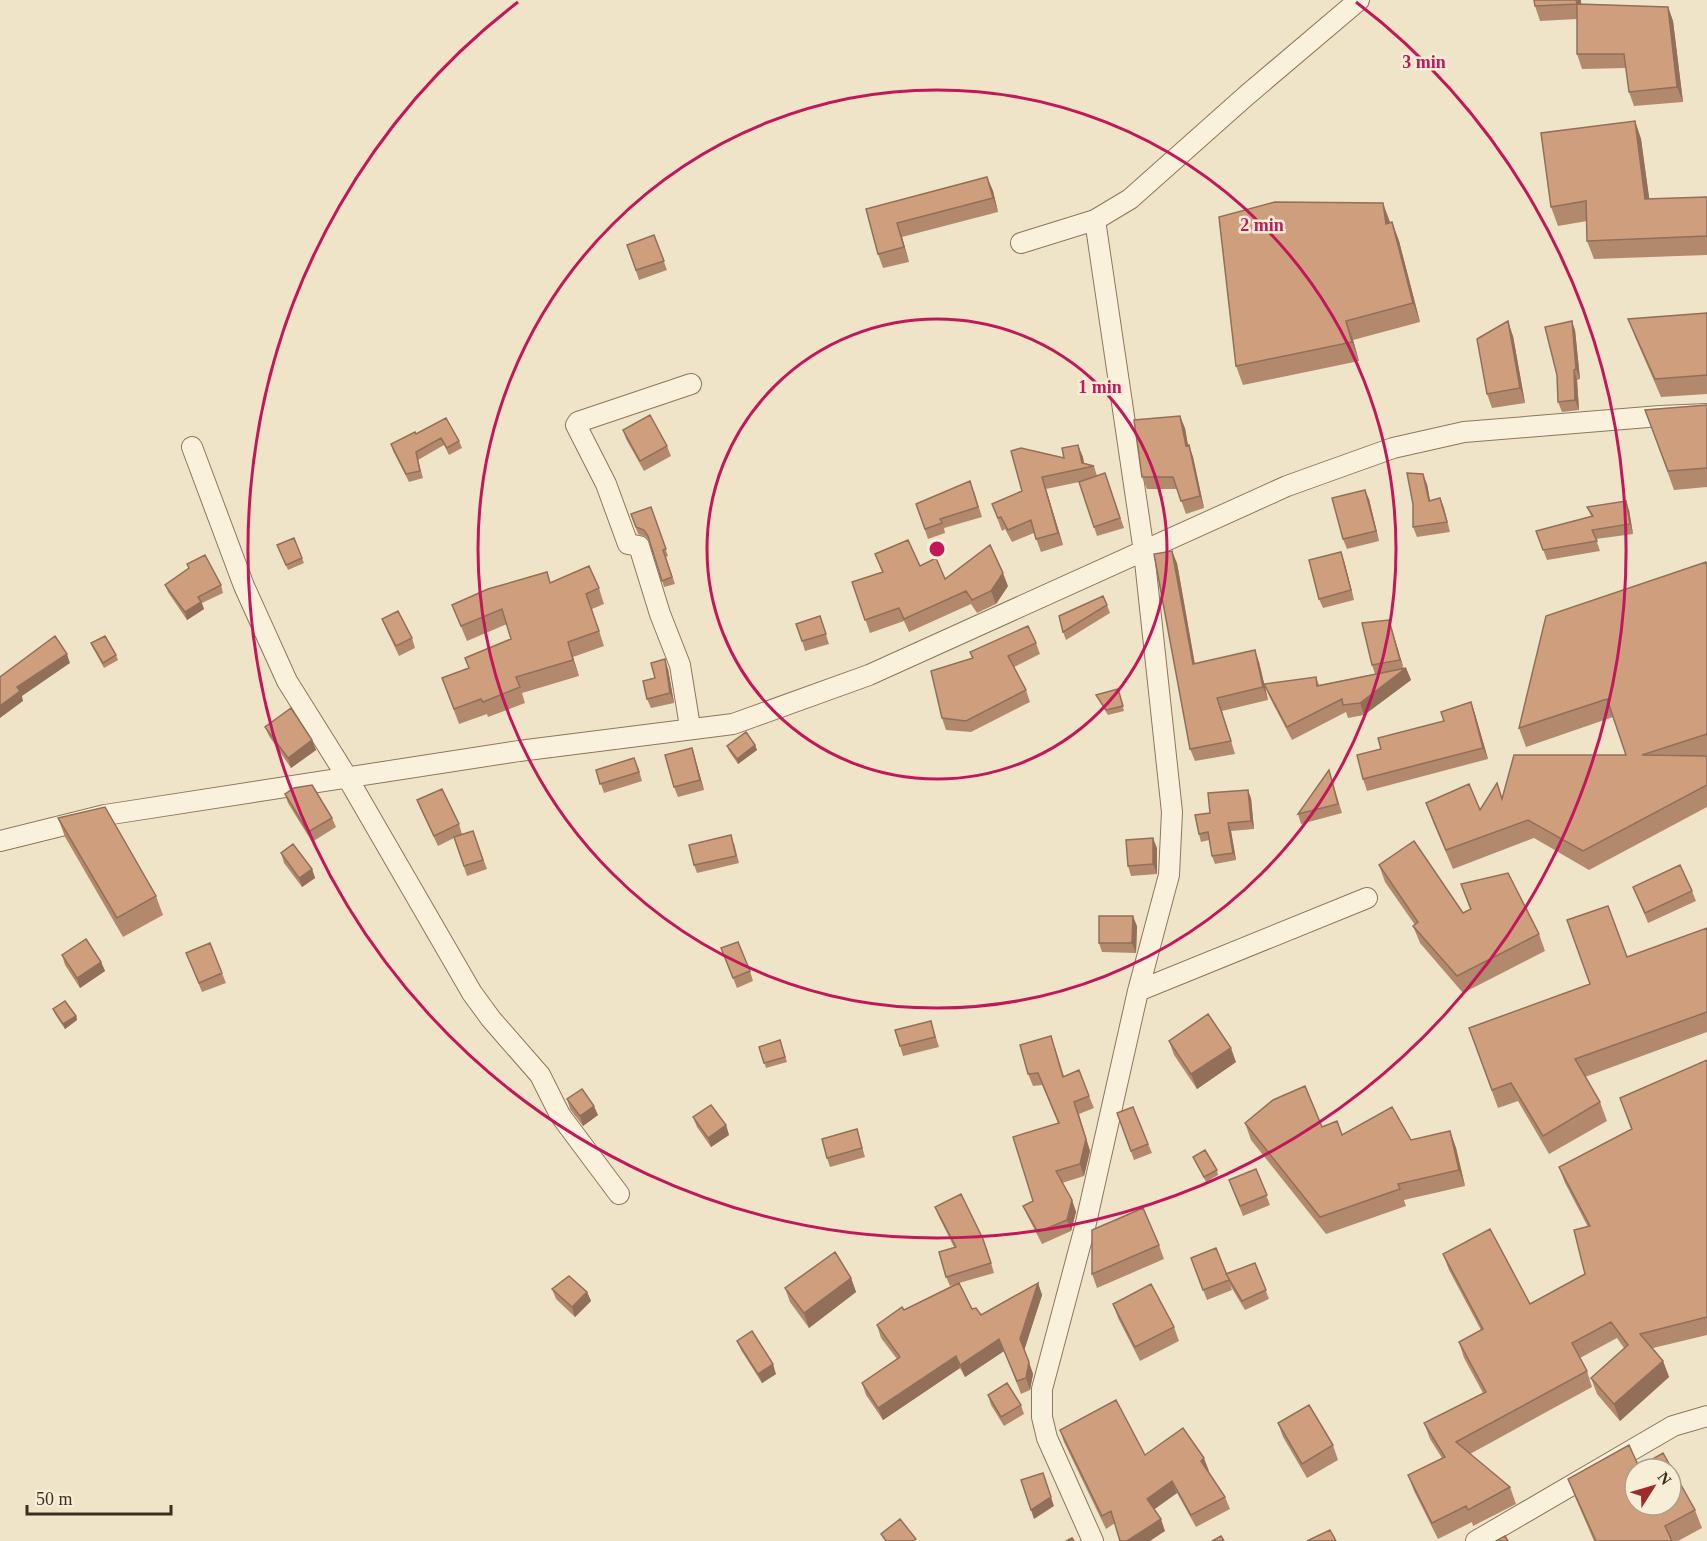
<svg xmlns="http://www.w3.org/2000/svg" width="1707" height="1541" font-family="Georgia,serif">
<rect width="100%" height="100%" fill="#f0e4c8"/>
<g fill="none" stroke-linecap="round" stroke-linejoin="round">
<g stroke="#8d765c" stroke-width="22">
<path id="street" d="M1021 243 1095 220 1130 199 1247 95 1359 0
M192 447 244 586 287 681 347 777 472 993 491 1019 540 1075 560 1115 619 1194
M690 727 680 665 660 614 639 546 628 544 606 484 576 425 578 422 691 384
M0 841 105 815 519 751 733 724 869 675 1287 486 1393 448 1464 432 1660 416 1707 414
M1138 991 1367 898
M1093 1541 1047 1438 1042 1417V1389L1085 1227 1138 991 1169 875 1172 812 1144 552 1095 220
M1476 1541 1673 1426 1707 1416"/>
</g>
<use href="#street" stroke="#faf1dc" stroke-width="20"/>
</g>
<path fill="#b2896c" d="M1534 0H1581V4L1668 7 1673 21 1683 102 1634 106 1629 92 1626 68 1582 69 1577 54V19L1540 21 1535 6Z
M1635 121 1641 139 1649 199 1707 197V255L1594 259 1587 241V221L1558 226 1551 207Z
M987 177 993 191 998 212 902 237 909 262 883 268 878 254 866 209Z
M1390 222H1392L1399 241 1420 322 1353 340 1359 361 1243 385 1236 366Z
M654 235 667 270 639 280 627 245Z
M1707 313V394L1661 397 1635 337 1628 319Z
M1575 330 1580 379 1577 380 1579 410 1562 412 1558 402Z
M1513 336 1525 403 1492 408 1487 394Z
M1707 405V487L1674 490 1645 410Z
M1185 428 1188 445 1193 457 1204 508 1186 514 1177 489H1147L1142 477Z
M623 430 667 446 671 456 644 471 626 439Z
M416 434 459 441 462 448 449 455 444 445 418 460 423 478 409 482 393 451 391 444Z
M1078 445 1084 463 1094 466 1097 476 1105 473 1124 528 1097 536 1079 482 1046 489 1063 545 1041 552 1034 533 1012 542 1005 529 1002 531 992 504 1022 491 1064 458Z
M1427 484 1430 501 1440 498 1450 532 1417 537 1413 527Z
M974 491 982 517 944 528 945 533 928 539 916 504Z
M1369 499 1379 541 1347 549 1343 539Z
M651 507 668 556 666 557 675 584 664 587 650 542 646 537 638 534 631 514Z
M1587 507 1629 510 1633 534 1596 539 1600 551 1547 560 1536 531 1591 516Z
M294 538 304 563 288 570 277 545Z
M875 554 920 566 945 579 1008 586 996 604 977 613 971 604 909 632 904 621 870 633 852 582 882 572Z
M1344 561 1354 600 1323 608 1319 599Z
M1177 563 1195 664 1259 662 1268 700 1222 711 1235 754 1195 761 1190 749Z
M187 564 221 585 223 593 202 603 204 609 187 620 168 592 165 585 189 568Z
M1707 565V755L1704 756H1707V807L1589 870 1534 838 1453 869 1433 822 1426 803 1480 810 1497 783 1502 798 1626 755 1613 717 1526 747 1519 728Z
M551 583 599 588 604 604 592 609 604 646 573 657 579 676 522 693 525 703 488 717 487 714 459 724 442 678 469 668 511 639 507 624 467 641 452 605Z
M1107 605 1110 613 1066 640 1063 632Z
M820 616 829 644 805 651 802 641Z
M382 619 412 638 415 648 399 656 386 629Z
M1389 620 1403 668H1406L1411 680 1364 715 1348 718 1346 712 1292 740 1269 696 1264 684 1316 677 1319 685 1375 674 1372 665Z
M91 643 116 655 118 660 104 668 93 648Z
M1036 643 1040 654 1014 667 1026 690 1030 702 971 732 946 730 942 718 972 659 970 652Z
M668 669 674 703 651 708 647 699 655 678Z
M1118 689 1124 711 1108 715 1098 699 1096 695Z
M1471 702 1475 714 1488 759 1367 791 1363 779 1381 749 1444 721Z
M265 727 312 740 316 750 291 768 269 736Z
M755 745 757 750 738 764 729 751 727 746Z
M692 748 704 790 678 797 674 787Z
M638 767 642 781 604 793 596 770Z
M1332 780 1342 813 1301 824 1298 814Z
M285 794 332 818 336 827 312 842 288 803Z
M1251 798 1254 829 1231 831 1236 860 1215 864 1212 856 1209 840 1201 842 1199 834 1210 813Z
M417 800 459 824 462 834 473 831 487 869 467 876 454 838 438 846 421 810Z
M58 818 156 896 163 915 123 937 65 837Z
M734 843 739 863 697 873 694 865Z
M1157 848V874L1131 876 1128 866Z
M281 853 312 869 315 878 302 887 284 863Z
M1379 865 1463 913 1470 909 1461 884 1539 934 1545 951 1463 993 1420 943 1413 926 1415 925 1385 882Z
M1633 887 1692 891 1696 901 1648 923Z
M1137 926 1136 953 1102 952 1099 943Z
M1707 928V1032L1585 1077 1600 1102 1607 1121 1549 1154 1518 1101 1498 1108 1469 1028 1590 984 1627 957Z
M721 948 750 971 753 981 737 988Z
M186 953 222 973 226 983 202 992Z
M62 955 101 962 105 971 80 988 65 965Z
M53 1009 76 1016 77 1020 65 1029 55 1014Z
M934 1031 939 1047 903 1056 900 1046Z
M780 1040 787 1062 766 1068 759 1047Z
M1169 1041 1236 1062 1197 1089 1174 1055Z
M1055 1048 1064 1076 1089 1096 1094 1108 1079 1114 1090 1151 1084 1176 1062 1183 1072 1200 1076 1212 1071 1231 1042 1244 1028 1217 1023 1206 1033 1201 1058 1123 1042 1085 1033 1086 1028 1074Z
M1707 1060V1335L1653 1348 1663 1361 1669 1377 1620 1421 1597 1394 1591 1378 1624 1348 1617 1338 1580 1358 1587 1371 1592 1387 1470 1454 1510 1487 1516 1504 1473 1526 1472 1522 1438 1539 1414 1491 1408 1475 1442 1458 1430 1439 1424 1423 1483 1393 1464 1358 1459 1342 1481 1330 1449 1270 1443 1254 1530 1304 1585 1274 1588 1227 1565 1183 1559 1167 1631 1129 1620 1098Z
M567 1099 598 1115 583 1126 570 1109Z
M1133 1107 1152 1153 1134 1160 1117 1113Z
M693 1117 726 1125 729 1135 711 1147 697 1127Z
M1245 1123 1322 1127 1342 1135 1411 1140 1450 1131 1456 1148 1465 1186 1404 1200 1406 1206 1326 1234 1251 1140Z
M857 1129 865 1157 830 1167 827 1158Z
M1193 1157 1217 1170 1218 1175 1206 1182Z
M1256 1169 1270 1205 1243 1216 1229 1180Z
M935 1207 987 1249 994 1273 959 1283 972 1309 981 1315 1038 1283 1042 1295 1024 1350 1033 1374 1030 1390 1021 1394 1004 1351 965 1377 960 1368 883 1420 866 1395 862 1383 897 1359 881 1338 877 1325 904 1310 955 1284 950 1286 946 1277 954 1247 939 1217Z
M1159 1245 1164 1259 1097 1288 1092 1274Z
M1191 1258 1226 1274 1255 1263 1269 1299 1245 1310 1230 1285 1232 1290 1207 1300Z
M851 1278 856 1292 809 1328 790 1302 785 1288Z
M552 1289 587 1292 591 1301 575 1317 556 1299Z
M1113 1304 1174 1327 1179 1341 1140 1361 1118 1318Z
M737 1341 776 1374 762 1383 741 1350Z
M988 1395 1021 1405 1024 1414 1004 1426 991 1405Z
M1278 1423 1333 1445 1338 1460 1307 1478 1283 1437Z
M1060 1430 1145 1455 1209 1471H1208L1225 1497 1230 1509 1196 1527 1177 1493 1154 1509 1165 1531 1115 1523 1106 1529 1064 1442Z
M1639 1467 1695 1510 1702 1528 1678 1541H1594L1575 1497 1568 1479Z"/>
<path fill="#916f58" d="M1576 0H1581L1582 19 1577 4Z
M1668 7 1673 21 1683 102 1677 87Z
M1635 121 1641 139 1652 218 1645 199Z
M987 177 993 191 998 212 993 198Z
M1383 203 1390 222 1393 242 1386 224Z
M1392 222 1399 241 1420 322 1413 303Z
M897 223 902 237 909 262 904 247Z
M1346 321 1353 340 1359 361 1352 342Z
M1508 321 1513 336 1525 403 1520 388Z
M1572 321 1575 330 1580 379 1576 369Z
M1574 370 1577 380 1579 410 1575 400Z
M1180 416 1185 428 1190 458 1186 446Z
M1078 445 1083 457 1085 468 1082 463Z
M1189 445 1193 457 1204 508 1200 496Z
M1423 474 1427 484 1432 511 1429 501Z
M1042 477 1046 489 1063 545 1058 533Z
M1365 490 1369 499 1379 541 1376 531Z
M1440 498 1444 508 1450 532 1447 522Z
M1626 501 1629 510 1633 534 1630 524Z
M1172 551 1177 563 1197 677 1193 664Z
M1341 552 1344 561 1354 600 1351 590Z
M1003 573 1008 586 996 604 991 591Z
M201 602 204 609 187 620 185 612Z
M1389 620 1392 630 1404 669 1400 660Z
M568 642 573 657 579 676 573 660Z
M1255 650 1259 662 1268 700 1263 687Z
M67 654 70 663 22 696 23 701 0 718V706L17 687Z
M665 659 668 669 674 703 670 693Z
M1406 668 1411 680 1364 715 1360 703Z
M1471 702 1475 714 1488 759 1483 748Z
M312 740 316 750 291 768 288 758Z
M755 745 757 750 738 764 737 759Z
M692 748 695 758 704 790 700 780Z
M1248 790 1251 798 1254 829 1251 821Z
M1228 823 1231 831 1236 860 1233 853Z
M1153 838 1157 848V874L1153 864Z
M312 869 315 878 302 887 299 878Z
M1133 916 1137 926 1136 953 1132 943Z
M101 962 105 971 80 988 77 978Z
M76 1016 77 1020 65 1029 63 1024Z
M1231 1048 1236 1062 1197 1089 1191 1074Z
M1074 1102 1090 1151 1084 1176 1080 1164Z
M594 1106 598 1115 583 1126 580 1116Z
M726 1125 729 1135 711 1147 708 1138Z
M1450 1131 1456 1148 1465 1186 1459 1170Z
M1072 1200 1076 1212 1071 1231 1067 1220Z
M851 1278 856 1292 809 1328 804 1313Z
M1038 1283 1042 1295 1024 1351 1020 1339Z
M587 1292 591 1301 575 1317 572 1307Z
M999 1339 1004 1351 965 1377 960 1365Z
M956 1356 960 1368 883 1420 878 1408Z
M1663 1361 1669 1377 1620 1421 1614 1404Z
M1029 1362 1033 1374 1030 1390 1026 1378Z
M773 1364 776 1374 762 1383 758 1374Z
M1204 1458 1209 1471 1205 1473 1201 1461Z
M1043 1473 1054 1506 1034 1519 1031 1510Z
M1172 1481 1177 1493 1152 1511 1147 1499Z
M1161 1519 1165 1531 1150 1541H1127Z"/>
<path fill="#cf9f7d" stroke="#916f58" stroke-width="1.5" fill-rule="evenodd" d="M1534 0H1576L1577 4 1535 6Z
M1577 4 1668 7 1677 87 1629 92 1624 54H1577Z
M1635 121 1645 199 1707 197V236L1587 241 1586 201 1551 207 1541 133Z
M987 177 993 198 897 223 904 247 878 254 866 209Z
M1275 202 1383 203 1386 224 1392 222 1413 303 1346 321 1352 342 1236 366 1219 217Z
M654 235 664 261 636 270 627 245Z
M1707 313V375L1655 379 1628 319Z
M1508 321 1520 388 1487 394 1477 339Z
M1572 321 1576 369 1574 370 1575 400 1558 402 1557 375 1545 327Z
M1707 405V468L1668 471 1645 410Z
M650 415 667 446 640 461 623 430Z
M1180 416 1186 446 1189 445 1200 496 1181 501 1173 477H1142L1134 420Z
M446 418 459 441 447 448 441 438 416 452 420 471 406 474 391 444 415 432 416 434Z
M1078 445 1082 463 1094 466 1042 477 1058 533 1036 539 1031 520 1008 530 1001 517 998 518 992 504 1022 491 1011 451 1021 448 1064 458 1062 448Z
M1105 473 1120 518 1094 527 1079 482Z
M1407 473 1423 474 1429 501 1440 498 1447 522 1413 527V504Z
M970 481 978 507 940 519 942 523 925 529 916 504Z
M1365 490 1376 531 1343 539 1332 498Z
M1626 501 1630 524 1592 530 1597 541 1543 550 1536 531 1593 516 1587 507Z
M651 507 666 549 663 550 672 577 662 581 648 536 644 530 636 527 631 514Z
M294 538 302 558 286 565 277 545Z
M908 540 920 566 936 558 945 579 990 545 1003 573 991 591 972 600 966 591 904 619 899 608 865 620 852 582 883 572 875 554Z
M1172 551 1193 664 1255 650 1263 687 1217 698 1231 741 1190 749 1154 554Z
M1341 552 1351 590 1319 599 1309 560Z
M205 555 221 585 198 597 201 602 185 612 165 585 189 568 187 564Z
M1706 562 1707 566V734L1642 755 1707 756V785L1583 851 1528 820 1446 850 1426 803 1469 784 1480 810 1497 783 1502 799 1514 755H1626L1607 699 1519 728 1546 616Z
M589 566 599 588 586 594 599 631 568 642 573 660 516 677 520 687 483 702 481 699 454 709 442 678 469 668 465 658 511 639 502 609 461 626 452 605 488 589 547 572 550 583Z
M1103 596 1107 605 1063 632 1059 616Z
M398 611 412 638 396 646 382 619Z
M820 616 826 634 802 641 796 624Z
M1389 620 1400 660 1372 665 1362 623Z
M1028 626 1036 643 1008 656 1026 690 966 721 942 718 931 671 973 658 970 652Z
M55 636 67 654 17 687 20 691 0 706V677Z
M105 636 116 655 103 663 91 643Z
M665 659 670 693 647 699 643 681 655 678 651 663Z
M1406 668 1360 703 1343 705 1342 699 1287 727 1264 684 1316 677 1317 686Z
M1118 689 1123 706 1106 710 1096 695Z
M1471 702 1483 748 1363 779 1357 755 1381 749 1378 738 1444 721 1441 712Z
M291 708 312 740 288 758 265 727Z
M746 732 755 745 737 759 727 746Z
M692 748 700 780 674 787 665 755Z
M634 758 639 772 600 784 596 770Z
M1329 770 1338 804 1298 814Z
M312 785 332 818 308 832 285 794 294 788Z
M442 789 459 824 434 836 417 800Z
M1248 790 1251 821 1228 823 1233 853 1212 856 1208 832 1199 834 1195 815 1210 813 1208 793Z
M105 807 156 896 117 918 58 818Z
M473 831 483 860 464 866 454 837Z
M731 835 736 856 694 865 689 845Z
M1153 838V864L1128 866 1126 840Z
M1414 841 1463 913 1471 909 1461 884 1508 873 1539 934 1457 976 1413 926 1418 922 1379 865Z
M293 844 312 869 299 878 281 853Z
M1680 865 1692 891 1645 913 1633 887Z
M1608 906 1627 957 1707 928V1012L1575 1059 1600 1102 1543 1136 1511 1083 1492 1090 1469 1028 1590 984 1567 920Z
M1099 916H1133L1132 943H1099Z
M86 939 101 962 77 978 62 955Z
M738 942 750 971 733 978 721 948Z
M210 943 222 973 199 983 186 953Z
M65 1001 76 1016 63 1024 53 1009Z
M1208 1014 1231 1048 1191 1074 1169 1041Z
M931 1021 935 1037 900 1046 895 1030Z
M1051 1036 1063 1077 1079 1070 1089 1096 1074 1102 1086 1139 1080 1164 1056 1171 1072 1200 1067 1220 1038 1232 1023 1206 1033 1201 1013 1137 1059 1123 1038 1073 1028 1074 1020 1045Z
M780 1040 785 1057 764 1063 759 1047Z
M1707 1060V1317L1640 1334 1663 1361 1614 1404 1591 1378 1628 1345 1611 1322 1572 1343 1587 1371 1456 1442 1510 1487 1468 1510 1466 1506 1432 1523 1408 1475 1445 1457 1424 1423 1486 1392 1459 1342 1483 1329 1443 1254 1490 1229 1530 1304 1585 1274 1574 1230 1590 1226 1559 1167 1632 1129 1620 1098Z
M1305 1086 1322 1127 1337 1121 1342 1135 1392 1107 1411 1140 1450 1131 1459 1170 1398 1184 1400 1189 1320 1217 1245 1123 1273 1100Z
M582 1089 594 1106 580 1116 567 1099Z
M711 1105 726 1125 708 1138 693 1117Z
M1133 1107 1148 1144 1131 1151 1117 1113Z
M857 1129 862 1148 827 1158 822 1139Z
M1205 1150 1217 1170 1204 1177 1193 1157Z
M1256 1169 1267 1195 1240 1206 1229 1180Z
M961 1194 983 1239 991 1263 946 1277 939 1252 956 1247 935 1207Z
M1143 1208 1159 1245 1092 1274V1230Z
M1216 1248 1229 1280 1203 1290 1191 1258Z
M835 1252 851 1278 804 1313 785 1288Z
M1255 1263 1266 1290 1242 1301 1226 1274Z
M569 1276 587 1292 572 1307 552 1289Z
M959 1283 972 1309 976 1308 981 1315 1038 1283 1020 1339 1029 1362 1026 1378 1017 1381 999 1339 960 1365 956 1356 878 1408 862 1383 900 1357 877 1325 902 1307 904 1310Z
M1151 1284 1174 1327 1135 1347 1113 1304Z
M752 1331 773 1364 758 1374 737 1341Z
M1007 1383 1021 1405 1001 1417 988 1395Z
M1116 1400 1145 1455 1183 1428 1204 1458 1201 1461 1225 1497 1191 1515 1172 1481 1147 1499 1161 1519 1127 1541H1120L1111 1511 1102 1516 1060 1430Z
M1309 1405 1333 1445 1302 1464 1278 1423Z
M1629 1445 1639 1467 1663 1453 1695 1510 1665 1526 1672 1541H1596L1568 1479ZM1635 1469H1671V1505H1635Z
M1043 1473 1051 1497 1031 1510 1021 1480Z
M900 1519 916 1539 913 1541H886L881 1534Z
M1330 1530 1336 1541H1307Z
M1221 1536 1224 1541H1212Z
M1505 1536 1508 1541H1496Z
M1072 1538 1074 1541H1066Z"/>
<g fill="none" stroke="#c2185b" stroke-width="3">
<circle cx="937" cy="549" r="230"/>
<circle cx="937" cy="549" r="459"/>
<path d="M1356 2A689 689 0 1 1 518 2"/>
</g>
<circle cx="937" cy="549" r="9" fill="#c2185b" stroke="#f7eed8" stroke-width="3"/>
<g font-size="18" text-anchor="middle" font-weight="bold" fill="#c2185b" stroke="#f7eed8" stroke-width="5" stroke-linejoin="round" paint-order="stroke">
<text x="1424" y="68">3 min</text>
<text x="1262" y="231">2 min</text>
<text x="1100" y="393">1 min</text>
</g>
<g transform="translate(1653 1487) rotate(53)"><circle r="28" fill="#f7eed8" stroke="#ada18e" stroke-width="1.5"/>
<path d="M0-4.5L10 22L0 15L-10 22Z" fill="#9e2a2b"/>
<text y="-9" font-size="16" font-weight="bold" text-anchor="middle" fill="#3d2e20">N</text>
</g>
<path d="M27 1505v9h144v-9" fill="none" stroke="#3d2e20" stroke-width="3"/>
<text x="36" y="1505" font-size="18" fill="#3d2e20" stroke="#f7eed8" stroke-width="4.5" paint-order="stroke">50 m</text>
</svg>
